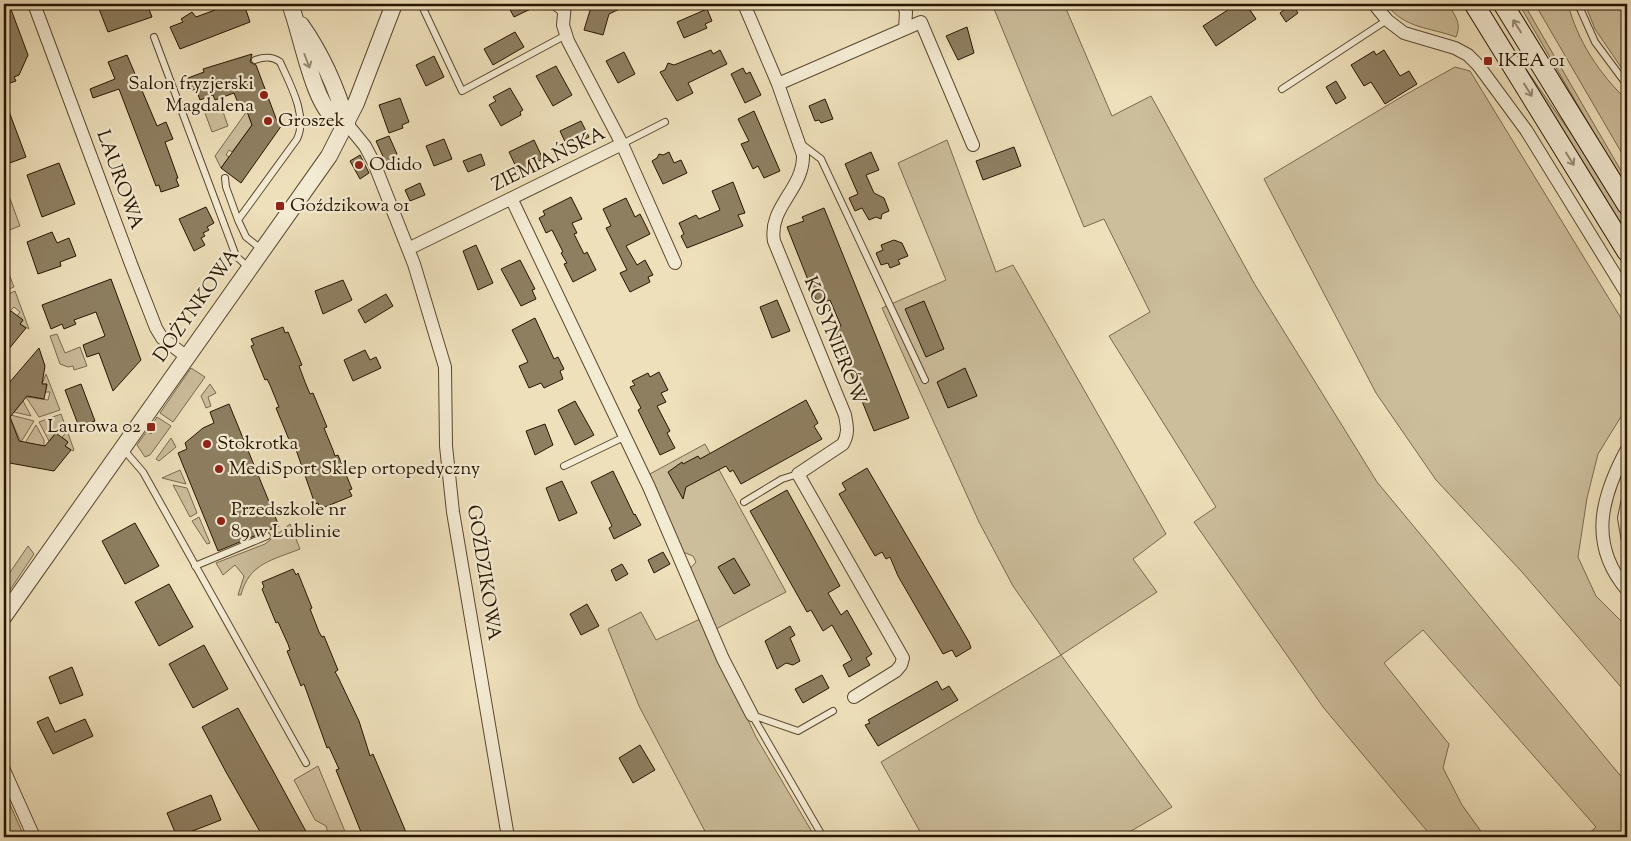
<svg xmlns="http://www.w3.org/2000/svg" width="1631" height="841" font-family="'Sorts Mill Goudy',serif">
<rect width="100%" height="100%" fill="#eee0bb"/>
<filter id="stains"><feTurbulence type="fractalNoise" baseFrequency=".004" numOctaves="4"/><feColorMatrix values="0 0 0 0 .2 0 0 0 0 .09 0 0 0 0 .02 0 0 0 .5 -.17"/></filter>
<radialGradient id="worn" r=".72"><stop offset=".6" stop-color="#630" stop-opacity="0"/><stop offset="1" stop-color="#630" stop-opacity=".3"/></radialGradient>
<path fill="#ccbd9b" stroke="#7a694e" d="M992 4H1064L1112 116 1151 96 1254 283 1377 482 1624 780 1627 778V837H1585L1596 827 1423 630 1384 663 1449 744 1443 768 1462 805 1485 837H1432L1323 707 1194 522 1216 507 1109 336 1150 312 1104 219 1084 227Z
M1386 4H1448C1455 16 1462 23 1456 37 1429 27 1405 29 1386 4Z
M1519 4H1524L1627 181V190Z
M1535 4H1568C1577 40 1600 75 1627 100V162Z
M1585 4H1627V76L1595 29Z
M1512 49 1572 135 1627 223V235Z
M1455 67 1470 71 1627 328V407L1598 454 1587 498 1578 557 1596 596 1627 627V694L1522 572 1436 480 1376 393 1264 179 1403 96Z
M221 106 228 126 212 132 205 113Z
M247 111 252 125 232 152 229 150 226 155 229 157 221 168 215 156Z
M947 140 996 272 1013 265 1166 534 1133 559 1157 592 1061 655 1172 807 1121 837H923L881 762 1061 655 1013 586 979 522 882 308 946 280 898 163Z
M4 182 20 226 4 232Z
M4 261 14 287 4 291Z
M15 291 29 329 20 324 23 320 17 316 20 312 14 307 4 317V296Z
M57 334 65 353 80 347 87 366 74 370 73 366 68 367 60 364 50 336Z
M191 368 205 377 173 422 160 413Z
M46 374 60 410 39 417 26 397 48 400 50 392H45L47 385 42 384Z
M210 384 216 393 208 397 211 406 206 408 201 396Z
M23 401 31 416 14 412Z
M61 414 74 450 73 451 65 446 68 442 62 437 65 434 59 429 49 441 39 422Z
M11 415 34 421 21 442 10 418Z
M157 417 171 426 150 455 145 457 137 445 147 431 151 434 157 424 154 422Z
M36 425 44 440V446L25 443Z
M171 438 176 447 159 461 156 459Z
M705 444 786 592 714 630 688 571 696 562 693 556 683 552 648 475Z
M180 470 186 484 162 478Z
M173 485 187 488 197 513 190 517Z
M199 517 210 543 207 544 192 521Z
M290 524 300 549C273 560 249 563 241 595H238L244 576 235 565 223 575 216 563 265 544Z
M28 546 34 554 4 599V581Z
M641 612 656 640 700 619 756 737 815 837H708L639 706 608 629Z
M318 766 346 834 345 837H329L326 826 315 820 294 780Z
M4 791 23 834 16 837H4Z"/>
<path fill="#8e7f61" stroke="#271500" d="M4 4H9L28 55 19 75 14 77 16 81 4 85Z
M113 4H147L152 17 108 32 99 9Z
M217 4H244L250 22 180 49 170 27 183 22 181 19 192 12 196 17 215 10Z
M507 4H541L514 17Z
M592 4H630L609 14 603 35 584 30Z
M1237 4H1246L1256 19 1216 46 1203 26Z
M1292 4 1298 13 1286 22 1280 13Z
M707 9 712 21 705 24 707 28 684 38 677 22Z
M967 27 974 53 958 60 946 36Z
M515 32 524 47 493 65 484 49Z
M711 50 713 54 720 50 727 64 688 83 693 93 677 101 660 72 665 70 668 63 674 65Z
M1384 50 1400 76 1409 71 1417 84 1385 104 1371 82 1364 86 1351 65 1374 51 1376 55Z
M624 52 635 74 618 83 606 61Z
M252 54 250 62 256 65 277 121 282 125 241 183 221 168 252 125 245 106 240 108 234 93 215 100 213 95 200 100 196 89 192 90 188 78 204 72 203 69Z
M127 55 157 126 166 122 173 139 165 142 178 178 176 179 179 186 161 192 159 185 156 186 119 89 93 98 90 89 115 79 108 62Z
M434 56 444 77 426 86 416 65Z
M556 66 572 95 553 106 536 76Z
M743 68 746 74 750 72 761 95 745 103 731 74Z
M1336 81 1346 98 1336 104 1326 87Z
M510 88 523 110 520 112 521 115 501 126 489 105 496 101 493 97Z
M4 98 26 157 7 164 4 158Z
M400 98 409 122 402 125 403 128 389 133 379 105Z
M825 99 833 119 821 123 819 120 815 121 809 106Z
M754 111 780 171 764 178 758 166 753 169 741 144 749 141 738 119Z
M581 121 589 137 568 148 560 131Z
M389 136 397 154 394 155 395 158 386 163 376 141Z
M444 139 452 159 434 166 426 146Z
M534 140 543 159 518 171 509 152Z
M1014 147 1021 166 983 180 976 161Z
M669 152 674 163 681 160 687 173 663 184 652 161 657 158 659 154 663 155Z
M871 152 879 170 866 175 874 193 884 198 889 211 882 214 881 219 876 217 869 220 862 208 855 211 849 198 858 194 845 164Z
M481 154 485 165 468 172 463 161Z
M360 155 369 173 360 179 350 161Z
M59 163 75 204 42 217 27 175Z
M733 182 745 213 738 215 743 226 687 248 681 236 684 234 679 223 696 215 699 219 720 210 712 191Z
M420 183 425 195 410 201 405 190Z
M571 197 582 219 572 223 577 233 574 234 584 254 587 252 596 270 573 282 564 264 567 263 561 253 563 252 552 230 546 233 539 218 545 215 543 211Z
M626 198 635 217 640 214 650 234 626 246 637 265 645 260 653 275 648 277 650 282 630 292 620 273 627 270 606 228 611 226 603 209Z
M206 207 214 223 207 227 209 230 203 233 205 236 201 238 205 245 194 251 179 219Z
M824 208 909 418 874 431 833 329 841 326 830 300 818 305 787 227 804 221 802 217Z
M52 232 57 243 69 238 76 256 60 262 61 266 38 274 27 242Z
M894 240 902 243 908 256 898 260 900 264 890 268 888 263 881 265 876 253 883 250 881 245Z
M476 245 493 283 478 290 463 251Z
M520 260 535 289 532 290 536 299 521 306 501 269Z
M111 279 141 360 113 391 99 353 87 357 83 345 105 336 96 312 74 320 76 324 64 329 62 324 51 329 42 305Z
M343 280 352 300 323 314 315 291Z
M386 294 393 306 365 323 358 310Z
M777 300 790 331 772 338 760 307Z
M924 301 944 349 926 357 905 309Z
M11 311 23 320 20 324 26 328 4 355V320Z
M535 318 554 359 558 357 564 369 560 371 563 379 544 388 541 383 529 388 519 366 528 362 512 330Z
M283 327 285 333 288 332 302 365 299 366 305 382 310 394 313 393 327 427 324 428 333 450 335 456 338 455 352 489 349 490 352 496 320 509 318 503 315 504 293 441 290 442 276 408 279 407 270 385 267 379 265 380 251 346 254 345 251 339Z
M39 348 45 366 42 384H47L44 399 27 396 10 417 19 441 45 446 56 433 68 442 65 446 71 450 54 471 4 462V378L9 383Z
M365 350 370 360 376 357 381 368 353 381 344 360Z
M965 368 977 396 948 408 937 382Z
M659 372 668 390 661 393 666 402 657 406 670 431 667 433 675 448 660 455 638 410 641 408 630 387 635 385 632 381 648 373 650 377Z
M81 384 95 421 79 427 65 390Z
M806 400 818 423 814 426 822 439 741 484 733 470 730 472 726 466 686 487 683 499 668 472 682 462 683 464 698 456 700 459Z
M575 401 594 435 575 445 558 410Z
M229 404 279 526 218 551 178 453 187 449 185 443 203 428 214 423 210 412Z
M545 424 553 445 535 455 526 431Z
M867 468 969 642 971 648 956 657 952 650 943 654 898 576 890 557 886 559 882 552 875 556 839 494 846 490 842 483Z
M613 471 634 515 635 514 641 525 614 539 609 528 612 526 591 482Z
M562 481 577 513 559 521 546 488Z
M787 490 840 586 828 593 841 615 847 610 872 654 866 658 870 665 849 677 843 665 852 660 832 625 823 631 811 610 807 612 750 511Z
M135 523 159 566 125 584 102 541Z
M663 552 670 564 654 573 648 560Z
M734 558 750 585 734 594 718 567Z
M622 564 628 574 616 581 611 570Z
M293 569 296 575 298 573 312 608 310 609 319 632 322 637 324 636 338 670 335 672 338 677 359 721 370 756 373 754 408 837H363L336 770 339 769 329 747 327 748 304 684 301 686 287 651 290 650 288 644 278 622 276 623 262 589 264 587 262 582Z
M169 584 193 627 159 646 135 602Z
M587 604 599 626 581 635 570 614Z
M790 626 795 635 790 638 800 661 793 665 786 663 777 669 765 641Z
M204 645 228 689 193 708 169 664Z
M72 667 83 695 60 704 49 677Z
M822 675 829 688 803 703 795 689Z
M937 681 942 690 949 686 958 700 878 746 865 725 870 723 868 720Z
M238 708 272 769 309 837H263L226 772 202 727Z
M48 717 55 732 85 719 93 736 53 754 37 722Z
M640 745 655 770 633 783 619 758Z
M211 795 221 820 177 837 167 813Z"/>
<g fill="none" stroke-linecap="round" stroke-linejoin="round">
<g stroke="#59482f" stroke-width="8">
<path id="service" d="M421 4 462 91 566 35
M551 4 563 13
M1578 4 1595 42 1627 85
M154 37 236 256 249 268
M255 60C264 57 272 56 280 62 290 84 308 116 297 139L238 220 246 237 261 249
M1282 89 1387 20
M800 143 821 159 925 380
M622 144 665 122
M225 178 226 187 238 220
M124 450 143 472 306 763
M564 466 624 437
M1627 489 1621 518 1627 553
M744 502 782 479 798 474
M195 566 267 536
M752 715 823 837
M752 715 798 731 833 711"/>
</g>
<g stroke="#59482f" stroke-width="14">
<path id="minor" d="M34 4 131 264 156 328 162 338 187 357
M565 4 563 25 568 41 622 144 675 263
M744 4 778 84 803 155C804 189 768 207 774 241L845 415C847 426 849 433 843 444L798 474 903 658 901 665 896 671 854 697
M903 4 906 12 905 29
M1374 4 1387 20 1404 33 1455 48 1468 55 1478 65 1526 130 1627 294
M778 84 921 22 973 145
M347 124 365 146 374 163 414 264 445 367 446 446 453 512 508 837
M512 200 649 487 723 659 752 715
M408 249 622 144
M1627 449C1601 497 1588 544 1627 590
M4 770 34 837"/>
</g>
<g stroke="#59482f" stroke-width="18">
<path id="tertiary" d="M290 4C301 32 312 98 333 117 337 120 343 122 347 124
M301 25C322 55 337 89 347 124
M4 616 329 156 356 103 394 4"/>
</g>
<g stroke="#271500" stroke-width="21">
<path id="secondary" d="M1474 4 1627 252
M1503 4 1627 205"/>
</g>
<use href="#service" stroke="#f4ebd3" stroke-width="6"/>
<use href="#minor" stroke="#f4ebd3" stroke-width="12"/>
<use href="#tertiary" stroke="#f4ebd3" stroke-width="16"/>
<use href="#secondary" stroke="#f4ebd3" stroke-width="19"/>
</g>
<defs><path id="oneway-shaft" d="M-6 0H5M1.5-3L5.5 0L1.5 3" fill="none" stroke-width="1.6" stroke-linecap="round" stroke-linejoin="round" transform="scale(1.25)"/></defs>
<g stroke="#988b74">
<use href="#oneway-shaft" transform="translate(1517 26) rotate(-122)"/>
<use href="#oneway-shaft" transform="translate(307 61) rotate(69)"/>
<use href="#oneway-shaft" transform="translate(1528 90) rotate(58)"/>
<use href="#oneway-shaft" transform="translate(1570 159) rotate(58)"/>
</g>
<g fill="#8f2418" stroke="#f4ebd3" stroke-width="2">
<rect x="1483" y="56" width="10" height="10" rx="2.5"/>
<circle cx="264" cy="95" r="5"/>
<circle cx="268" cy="121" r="5"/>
<circle cx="359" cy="165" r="5"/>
<rect x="275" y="201" width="10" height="10" rx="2.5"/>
<rect x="146" y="422" width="10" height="10" rx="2.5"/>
<circle cx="207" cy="444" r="5"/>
<circle cx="219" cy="469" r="5"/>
<circle cx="221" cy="521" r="5"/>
</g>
<g text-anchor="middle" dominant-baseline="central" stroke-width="4.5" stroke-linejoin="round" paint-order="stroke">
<g font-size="19" fill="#271500" stroke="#f4ebd3" text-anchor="start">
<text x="1498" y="61">IKEA 01</text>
<text x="254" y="84" text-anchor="end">Salon fryzjerski<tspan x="254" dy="22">Magdalena</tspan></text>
<text x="278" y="121">Groszek</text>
<text x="369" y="165">Odido</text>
<text x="290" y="206">Goździkowa 01</text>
<text x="141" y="427" text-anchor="end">Laurowa 02</text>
<text x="217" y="444">Stokrotka</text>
<text x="229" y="469">MediSport Sklep ortopedyczny</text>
<text x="231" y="510">Przedszkole nr<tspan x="231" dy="22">89 w Lublinie</tspan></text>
</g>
<g font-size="19" fill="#271500" stroke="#f4ebd3">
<text transform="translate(549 160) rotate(-26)">ZIEMIAŃSKA</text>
<text transform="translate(119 180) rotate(70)">LAUROWA</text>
<text transform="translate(197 306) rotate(-55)">DOŻYNKOWA</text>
<text transform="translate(834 341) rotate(68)">KOSYNIERÓW</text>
<text transform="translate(483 573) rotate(81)">GOŹDZIKOWA</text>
</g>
</g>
<rect width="1631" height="841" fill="none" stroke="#eee0bb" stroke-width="20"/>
<rect x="5" y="5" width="1621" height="831" fill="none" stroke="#271500" stroke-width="2.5"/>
<rect x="10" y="10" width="1611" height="821" fill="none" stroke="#271500"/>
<rect width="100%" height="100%" filter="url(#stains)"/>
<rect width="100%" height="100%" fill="url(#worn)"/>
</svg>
